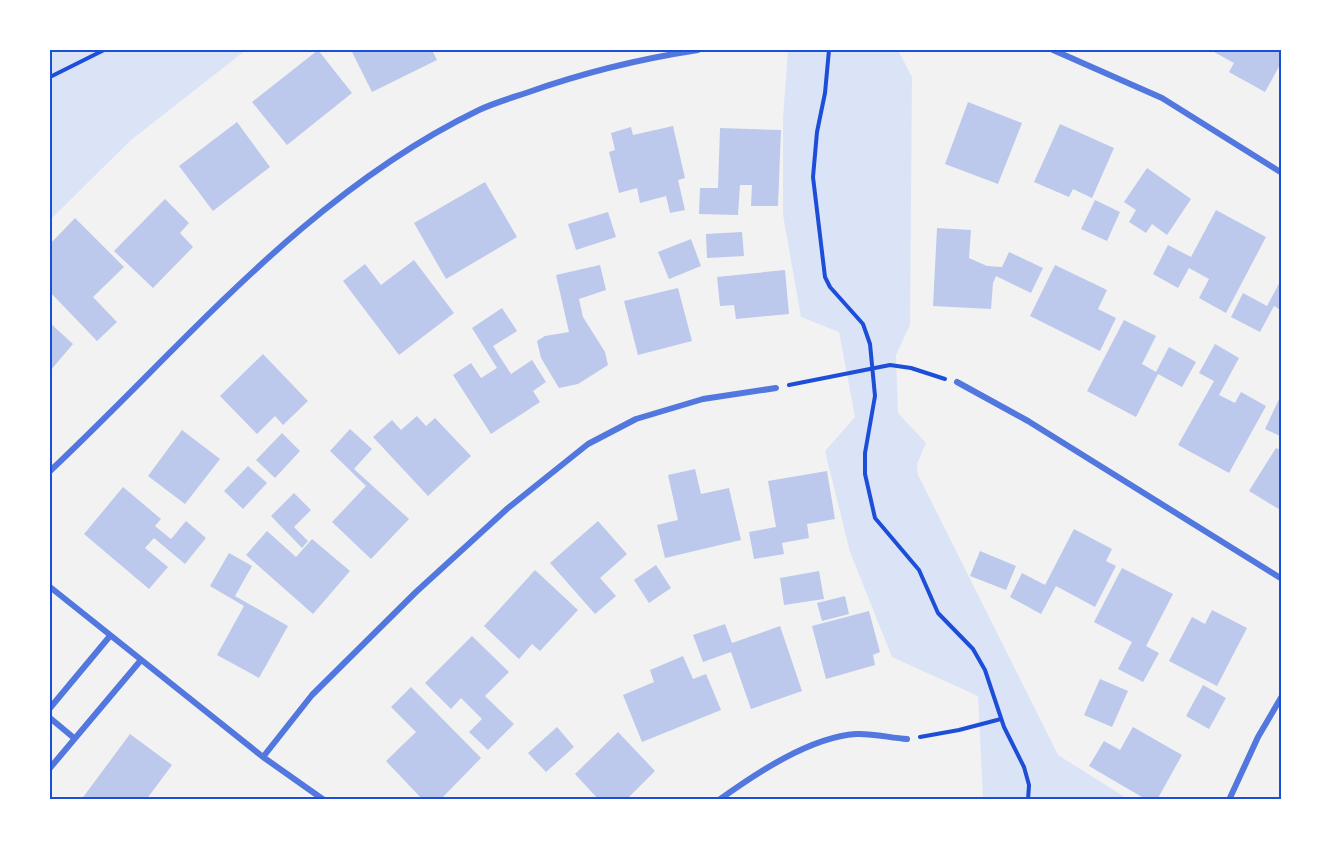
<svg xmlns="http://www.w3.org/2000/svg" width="1331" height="849" font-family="'IBM Plex Sans',sans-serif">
<rect width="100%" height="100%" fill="#f2f2f2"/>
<path fill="#dbe4f7" d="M50 50H246L131 140 50 220Z
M788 50H898L912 77 910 325 896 355 898 413 926 443 917 464 918 475 1058 755 1128 799H983L978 696 892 657 850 552 825 451 855 417 839 332 801 317 783 215V118Z"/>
<path fill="#bdc9ec" d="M318 50 352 93 287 145 252 102Z
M351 50H432L437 60 372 92Z
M1216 50H1282V61L1265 92 1229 72 1234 63 1214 52Z
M968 102 1022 123 998 184 945 164Z
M237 122 270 167 213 211 179 166Z
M1060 124 1114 148 1092 198 1073 189 1069 197 1034 182Z
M673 126 685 178 678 180 685 210 670 213 666 196 640 203 637 188 619 193 609 152 615 150 611 133 631 127 633 135Z
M720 128 781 130 778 206H751L752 185H740L738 215 699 214 700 188H718Z
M1147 168 1191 199 1167 235 1152 224 1146 233 1129 222 1136 210 1124 202Z
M485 182 517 237 446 279 414 223Z
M165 199 189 223 180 233 193 247 153 288 114 251Z
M1095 200 1120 212 1107 241 1081 229Z
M1216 210 1266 237 1226 313 1199 298 1209 279 1189 268 1178 288 1153 274 1168 245 1191 257Z
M608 212 616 237 576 250 568 224Z
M75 218 124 267 93 297 117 322 97 341 50 292V244Z
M937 228 971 230 969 258 987 266 1002 267 1009 252 1043 268 1031 293 996 276 993 283 991 309 933 306Z
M742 232 744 256 707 258 706 234Z
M691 239 701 266 669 279 658 252Z
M414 260 454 313 399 355 343 281 365 264 381 285Z
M600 265 606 290 579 299 583 317 605 352 608 365 578 384 559 388 541 358 537 341 545 336 569 332 556 275Z
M1055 265 1107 290 1098 309 1116 318 1100 351 1030 316Z
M785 270 789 314 736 319 734 305 720 306 717 277Z
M1282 278V311L1274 306 1260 332 1231 317 1243 293 1267 306Z
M678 288 692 341 638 355 624 301Z
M502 308 517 331 493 346 511 374 532 360 546 382 533 391 540 402 491 434 453 375 471 363 481 378 497 368 472 328Z
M1124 320 1156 336 1142 364 1156 372 1169 347 1196 362 1182 387 1158 374 1136 417 1087 391Z
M50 323 73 344 50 371Z
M1215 344 1239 358 1219 395 1235 403 1241 392 1266 406 1229 473 1178 445 1214 381 1199 373Z
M263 354 308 401 283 425 275 416 257 434 220 396Z
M1280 397 1282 398V437L1265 429Z
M417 416 426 426 435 418 471 456 428 496 373 437 392 420 401 430Z
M350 429 372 449 354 469 409 519 371 559 332 522 366 486 330 451Z
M182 430 220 459 185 504 148 476Z
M282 433 300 451 275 478 256 460Z
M1276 448 1282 451V511L1249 491Z
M248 466 267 483 243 509 224 491Z
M695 469 701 494 729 488 741 540 665 558 657 525 678 520 668 475Z
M827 471 835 519 807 524 809 538 782 543 784 554 754 559 749 532 776 527 768 481Z
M123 487 161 519 155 526 171 539 186 521 206 538 185 564 154 538 145 548 168 567 149 589 84 534Z
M294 493 311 510 294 527 308 541 302 548 271 516Z
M598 521 627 554 600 578 616 596 595 614 550 563Z
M1074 529 1112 549 1106 561 1116 566 1095 607 1056 586 1041 614 1010 597 1022 573 1045 585Z
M267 531 296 557 312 539 350 571 313 614 246 555Z
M980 551 1016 566 1006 590 970 576Z
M229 553 252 566 235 596 288 626 259 678 217 655 244 606 210 586Z
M656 565 671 588 649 603 634 580Z
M1122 568 1173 594 1146 646 1159 653 1143 682 1118 669 1132 642 1094 622Z
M535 570 578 610 540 651 532 644 519 659 484 626Z
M819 571 824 599 784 605 780 578Z
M845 596 849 614 822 621 817 603Z
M1212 610 1247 628 1217 686 1169 661 1192 617 1205 624Z
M869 611 880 652 873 655 875 665 826 679 812 626Z
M725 624 732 643 780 626 802 691 751 709 731 652 703 662 693 635Z
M472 636 509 672 485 696 514 724 488 750 469 732 482 719 461 698 451 709 425 683Z
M683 656 693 679 706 674 721 710 642 742 623 695 654 682 650 670Z
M1100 679 1128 691 1112 727 1084 715Z
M1203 685 1226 698 1209 729 1186 716Z
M411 687 481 758 440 800H423L386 761 416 732 391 707Z
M557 727 574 747 546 772 528 753Z
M1133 727 1182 755 1157 800H1147L1089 766 1104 741 1120 750Z
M618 732 655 771 626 800H599L575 774Z
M130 734 172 765 146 800H81Z"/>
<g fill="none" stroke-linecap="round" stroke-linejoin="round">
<path stroke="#1d4ed8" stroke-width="4" d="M829 50 825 93 817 132 813 177 825 277 830 287 863 324 870 344 875 396 865 453V474L875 518 919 570 938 613 973 649 985 670 1004 727 1024 767 1029 785 1028 800
M50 77 104 50
M789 385 890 365 911 368 945 379
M920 737 959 730 1001 719"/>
<path stroke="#5277de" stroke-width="6" d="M1053 50 1162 98 1282 173
M957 382 1028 421 1282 579
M50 471C186 343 307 193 479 110 494 103 511 98 526 93 582 73 639 59 698 50
M50 587 263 757 324 800
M50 708 110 636
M50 718 74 738
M263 757 312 695 416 592 508 508 588 444 636 419 703 399 776 388
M50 768 141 660
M719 800C755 774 810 737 856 734 872 733 891 738 907 739
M1229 800 1258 737 1282 696"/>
</g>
<rect width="1331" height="849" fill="none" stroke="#ffffff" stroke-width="102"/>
<rect x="51" y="51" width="1229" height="747" fill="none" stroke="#1d4ed8" stroke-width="2"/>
</svg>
